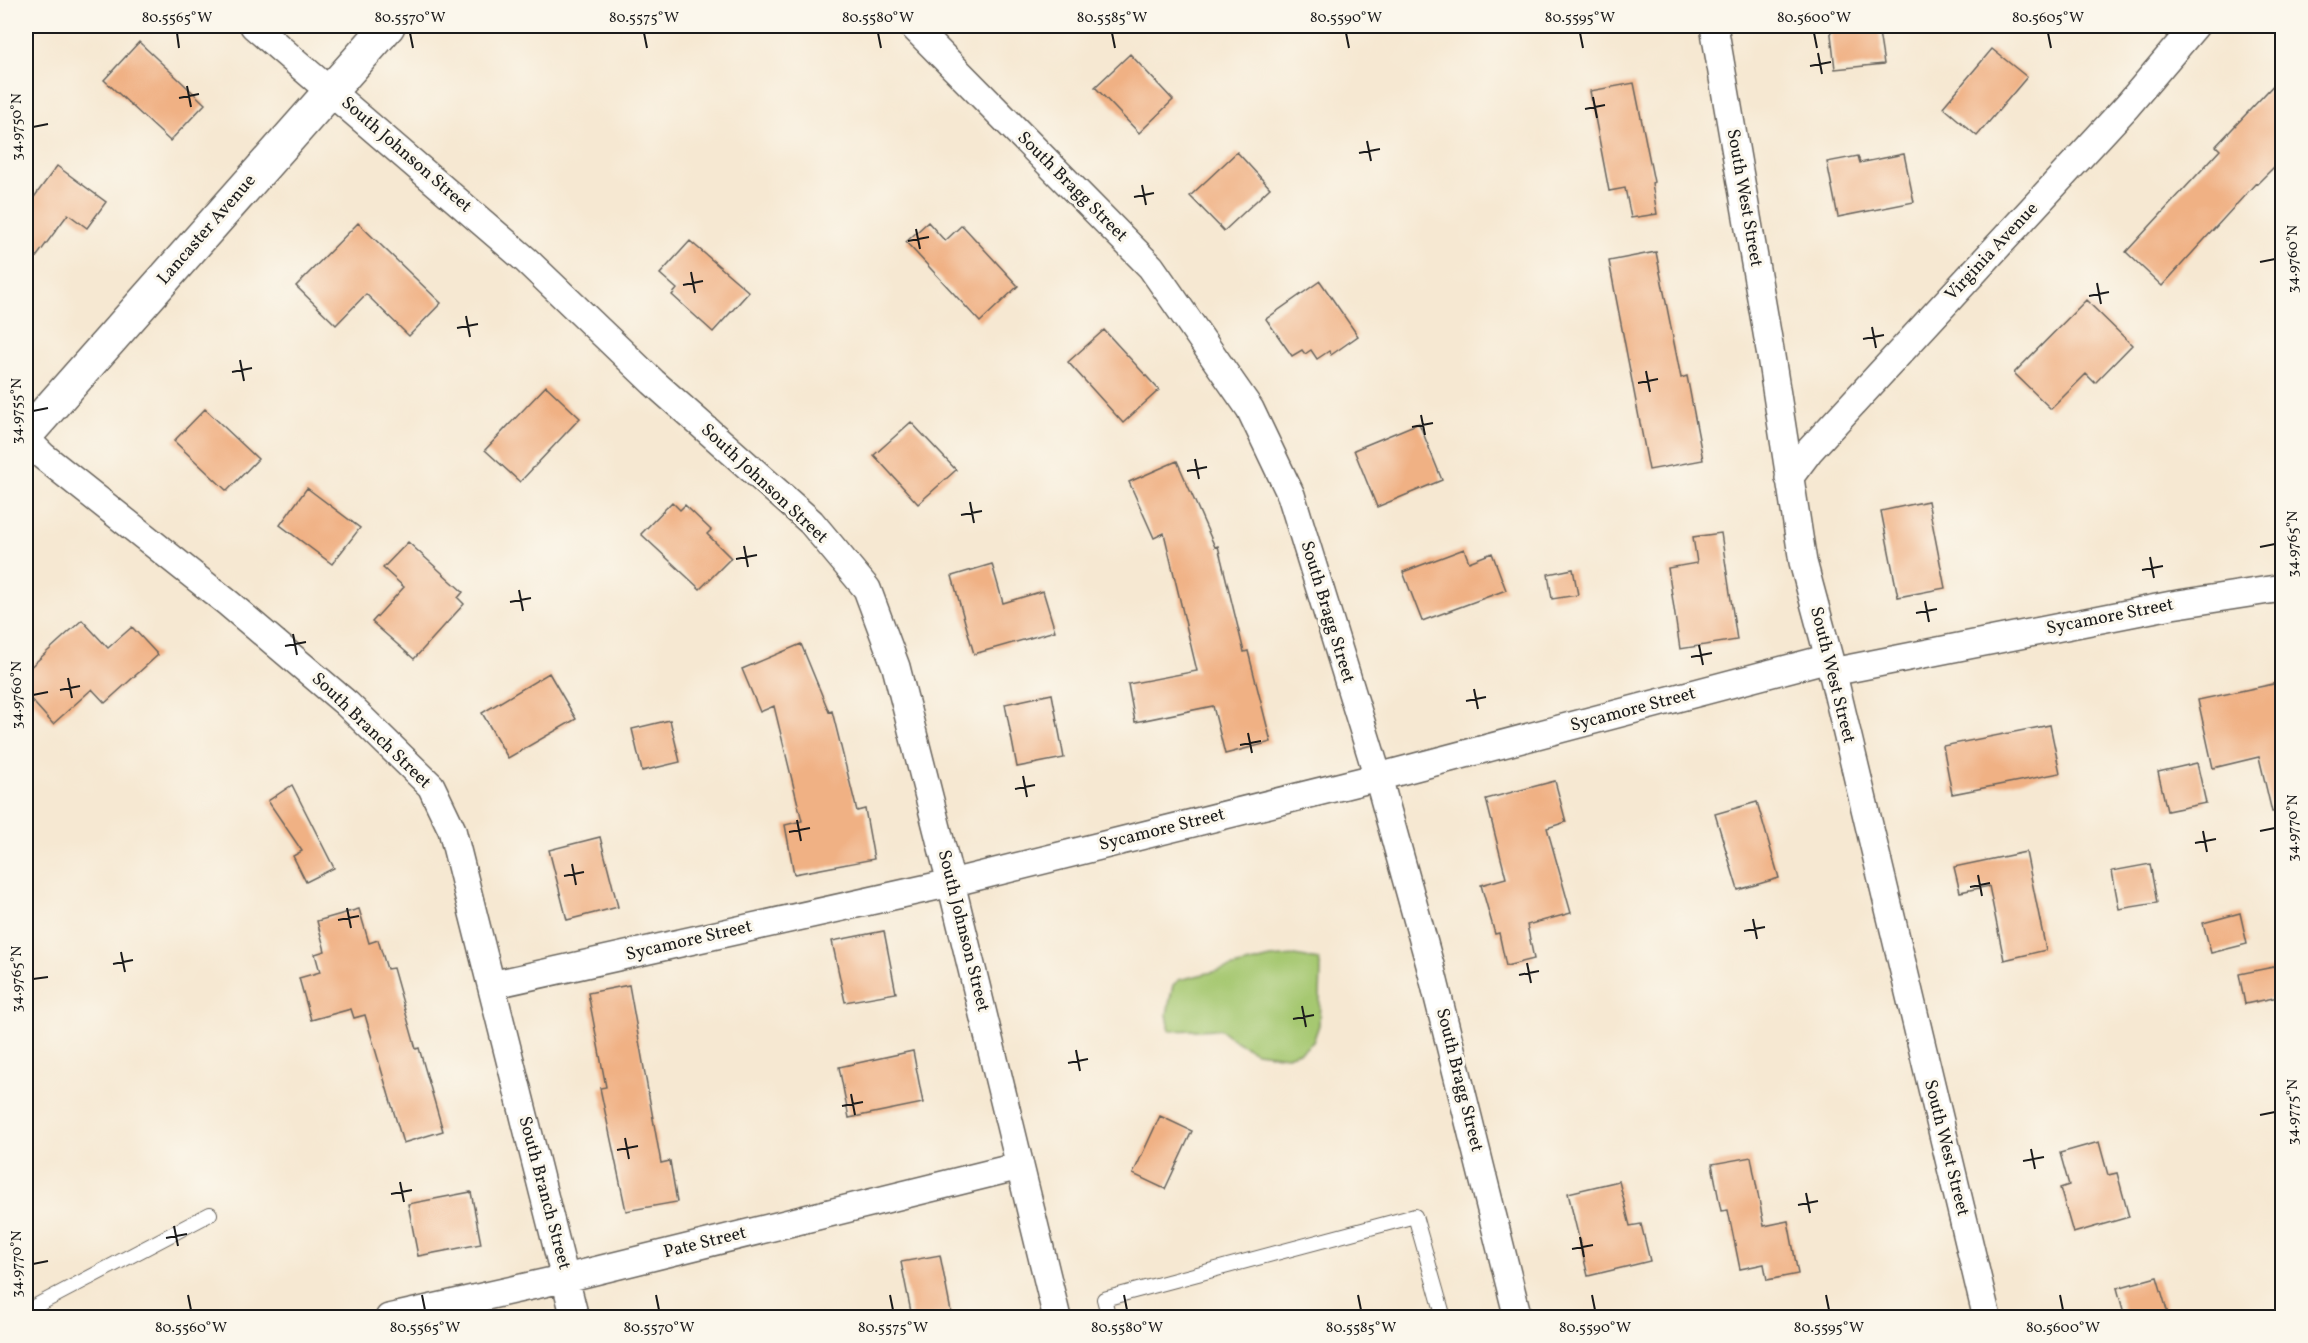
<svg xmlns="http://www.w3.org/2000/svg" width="2308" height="1343" font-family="Vollkorn,serif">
<rect width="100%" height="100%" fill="#fbf7ec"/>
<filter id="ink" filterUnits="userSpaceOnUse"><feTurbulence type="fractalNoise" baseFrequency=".0167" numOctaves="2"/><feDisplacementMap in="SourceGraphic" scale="12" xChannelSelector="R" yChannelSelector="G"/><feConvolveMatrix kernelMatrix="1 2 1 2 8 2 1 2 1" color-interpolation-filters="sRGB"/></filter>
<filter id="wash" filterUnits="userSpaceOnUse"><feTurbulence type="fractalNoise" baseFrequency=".008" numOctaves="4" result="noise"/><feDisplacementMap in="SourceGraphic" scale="24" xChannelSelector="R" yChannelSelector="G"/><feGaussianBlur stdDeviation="1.35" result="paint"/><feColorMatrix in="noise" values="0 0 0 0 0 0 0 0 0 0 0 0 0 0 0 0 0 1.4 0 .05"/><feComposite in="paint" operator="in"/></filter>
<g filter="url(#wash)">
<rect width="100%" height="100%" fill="#f6e8d2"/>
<path fill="#a6c871" stroke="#617246" stroke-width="1.5" d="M1294 956 1319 960 1321 970 1319 1025 1313 1042 1302 1051 1287 1056 1256 1052 1237 1042 1220 1029 1170 1031 1167 1014 1173 985 1179 980 1271 958Z"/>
<g id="blocks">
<path fill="#f0b184" d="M1830 26H1878L1884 64 1835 69Z
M139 42 205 104 170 141 104 80Z
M1992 49 2027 77 1977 136 1943 107Z
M1130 54 1173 100 1139 133 1095 87Z
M2283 75V158L2257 184 2256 183 2162 286 2126 252 2220 150 2216 146Z
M1634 83 1654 182 1652 183 1657 214 1631 218 1625 188 1609 191 1590 91Z
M1237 152 1270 188 1224 231 1190 196Z
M1904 154 1914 202 1838 217 1827 162 1858 156 1860 163Z
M57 166 106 202 87 228 68 214 26 271V208Z
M928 222 945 241 962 225 1018 286 980 322 906 242Z
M358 223 441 303 409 336 366 294 336 325 296 286Z
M690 241 749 292 713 332 672 295 677 289 660 274Z
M1656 252 1681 378 1687 376 1703 460 1649 470 1609 261Z
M1320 281 1358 336 1331 355 1329 351 1317 359 1311 350 1305 354 1302 350 1292 356 1266 319Z
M2086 300 2132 345 2095 383 2086 374 2051 409 2014 373Z
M1104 330 1159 390 1123 423 1068 362Z
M546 386 580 418 520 482 485 450Z
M205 409 258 459 227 491 174 441Z
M911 422 956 470 918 504 874 455Z
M1419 423 1442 480 1377 507 1354 450Z
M1177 461 1215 547 1218 546 1244 652 1248 651 1271 742 1225 754 1213 706 1135 722 1128 684 1197 671 1164 533 1154 538 1129 482Z
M307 488 360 528 332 564 280 525Z
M1928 501 1945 588 1898 597 1881 511Z
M672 502 680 510 685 505 711 530 707 534 731 558 700 589 641 534Z
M1721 533 1737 640 1680 649 1668 568 1697 563 1693 537Z
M408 542 463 592 458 598 464 604 414 659 372 622 404 587 383 568Z
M1464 549 1469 562 1492 553 1506 590 1422 621 1403 572Z
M992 564 1003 603 1043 591 1055 631 974 654 952 576Z
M1573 569 1578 595 1552 599 1548 574Z
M82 620 108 648 132 627 158 655 105 703 92 689 53 724 26 694V671Z
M801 644 829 712 832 711 857 811 865 809 874 859 794 874 785 825 802 821 774 706 760 712 742 669Z
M549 673 576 719 508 758 482 713Z
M2283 682V811L2272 812 2259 757 2213 768 2198 700Z
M1052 694 1064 758 1017 767 1005 704Z
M670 720 680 762 642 771 632 729Z
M2050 725 2060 773 1952 794 1943 746Z
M2197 763 2206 803 2167 811 2158 772Z
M1555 781 1566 822 1547 828 1571 913 1527 925 1534 959 1506 966 1499 933 1495 934 1481 885 1506 878 1486 799Z
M292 785 334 868 306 882 293 856 302 851 268 801Z
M1757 802 1779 878 1738 890 1715 814Z
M600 837 618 907 567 920 549 850Z
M2026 852 2046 950 2004 960 1989 886 1960 892 1954 867Z
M2150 864 2157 903 2119 909 2112 871Z
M359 909 369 943 378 940 387 969 393 968 416 1049 419 1048 443 1131 403 1143 365 1015 354 1018 351 1009 311 1020 299 978 320 972 315 954 325 951 317 921Z
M2240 913 2247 944 2211 953 2203 923Z
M884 931 896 993 845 1002 832 941Z
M2283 965V996L2245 1004 2239 974Z
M629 985 661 1163 670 1161 677 1202 626 1211 600 1088 606 1087 588 993Z
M913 1051 923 1103 849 1118 839 1067Z
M1160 1116 1192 1131 1165 1189 1133 1174Z
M2099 1142 2108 1175 2117 1173 2129 1217 2073 1233 2060 1188 2069 1185 2060 1153Z
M1751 1157 1764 1226 1788 1221 1798 1274 1767 1280 1764 1264 1740 1269 1728 1210 1721 1211 1712 1164Z
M1619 1181 1630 1226 1641 1224 1650 1261 1588 1276 1568 1193Z
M471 1192 481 1244 418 1256 408 1204Z
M940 1255 952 1317H912L901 1262Z
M2157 1277 2169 1317H2125L2117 1288Z"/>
</g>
</g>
<g filter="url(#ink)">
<use href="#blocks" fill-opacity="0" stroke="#68635c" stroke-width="1.5"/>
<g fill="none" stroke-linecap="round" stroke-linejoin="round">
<g stroke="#68635c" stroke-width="16">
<path id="service" d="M26 1311 210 1214
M1109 1318 1104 1299 1415 1216 1444 1318"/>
</g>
<g stroke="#68635c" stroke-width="30">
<path id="minor" d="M254 26 526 260 653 382 811 522 867 589 896 667 951 883 1057 1318
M913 26 1151 267 1250 409 1291 495 1378 777 1430 965 1518 1318
M1714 26 1770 350 1803 562 1829 658 1987 1318
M26 439 43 456 228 603 347 704 431 786 452 830 575 1318
M1789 478 1810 450 2127 106 2195 26
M1832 672 2172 605 2282 588
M491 985 951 883 1378 777 1829 658
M389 1318 566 1278 1020 1166"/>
</g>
<g stroke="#68635c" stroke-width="36">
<path id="secondary" d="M26 435 388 26"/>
</g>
<use href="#service" stroke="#fff" stroke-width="14"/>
<use href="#minor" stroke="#fff" stroke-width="27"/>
<use href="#secondary" stroke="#fff" stroke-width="33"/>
</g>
</g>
<path fill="none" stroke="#1c1c1c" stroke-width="2" d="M177 33 179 48M410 33 413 48M644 33 647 48M878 33 881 48M1112 33 1115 48M1346 33 1349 48M1580 33 1583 48M1814 33 1817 48M2048 33 2051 48M1818 53 1822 74M1810 66 1831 62M187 86 191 107M1593 97 1597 118M179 98 199 94M1585 109 1605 105M33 127 48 124M1367 141 1371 161M1359 153 1380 149M1142 185 1146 205M1134 197 1154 193M916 229 920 249M908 241 929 237M2260 262 2275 259M691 272 695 293M2097 283 2101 304M683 285 703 281M2089 296 2109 292M466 316 470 337M1872 327 1876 348M457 328 478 324M1863 339 1884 335M240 360 244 381M1646 371 1650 392M232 372 252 368M1638 383 1658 379M33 411 48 408M1421 415 1425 435M1412 427 1433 423M1195 459 1199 479M1187 471 1207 467M970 502 974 523M961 515 982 511M744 546 748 567M2260 547 2275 544M2150 557 2154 578M736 559 757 555M2142 570 2163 566M519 590 523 611M1925 601 1929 622M510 602 531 598M1916 613 1937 609M293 634 297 655M1699 645 1703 665M285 646 306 642M1691 657 1712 653M68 678 72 698M1474 689 1478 709M60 690 80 686M33 695 48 692M1466 701 1486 697M1248 733 1252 753M1240 745 1261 741M1023 776 1027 797M1015 789 1035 785M797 820 801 841M2203 831 2207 852M2260 831 2275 828M789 832 810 828M2195 843 2216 839M572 864 576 885M1978 875 1982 896M564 876 584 872M1970 887 1990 883M347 908 351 928M1753 919 1757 939M338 920 359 916M1744 931 1765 927M121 952 125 972M1527 963 1531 983M113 964 133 960M1519 975 1539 971M33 979 48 977M1302 1006 1306 1027M1293 1019 1314 1015M1076 1050 1080 1071M1068 1063 1088 1059M851 1094 855 1115M842 1106 863 1102M2260 1115 2275 1112M625 1138 629 1159M2031 1149 2035 1169M617 1150 638 1146M2023 1161 2044 1157M400 1182 404 1202M1806 1193 1810 1213M391 1194 412 1190M1798 1205 1818 1201M174 1226 178 1246M1580 1237 1584 1257M166 1238 187 1234M1572 1249 1593 1245M33 1264 48 1261M188 1295 191 1310M422 1295 425 1310M656 1295 659 1310M890 1295 893 1310M1124 1295 1127 1310M1358 1295 1361 1310M1592 1295 1595 1310M1826 1295 1829 1310M2060 1295 2063 1310"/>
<g text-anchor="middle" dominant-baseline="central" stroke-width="6" stroke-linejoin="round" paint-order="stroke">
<g font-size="18" fill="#1c1c1c" stroke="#fbf7ec">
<text transform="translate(406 155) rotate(41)">South Johnson Street</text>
<text transform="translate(1072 187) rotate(45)">South Bragg Street</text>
<text transform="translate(1744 198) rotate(80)">South West Street</text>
<text transform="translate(207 230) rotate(-49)">Lancaster Avenue</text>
<text transform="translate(1992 252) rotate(-47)">Virginia Avenue</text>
<text transform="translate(764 484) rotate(43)">South Johnson Street</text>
<text transform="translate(1327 612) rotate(73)">South Bragg Street</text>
<text transform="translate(2110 617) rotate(-11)">Sycamore Street</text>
<text transform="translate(1832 675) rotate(76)">South West Street</text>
<text transform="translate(1633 710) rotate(-15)">Sycamore Street</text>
<text transform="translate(371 731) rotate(44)">South Branch Street</text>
<text transform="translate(1162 830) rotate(-14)">Sycamore Street</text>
<text transform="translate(963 931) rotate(76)">South Johnson Street</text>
<text transform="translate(689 941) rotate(-13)">Sycamore Street</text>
<text transform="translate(1459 1080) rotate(76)">South Bragg Street</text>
<text transform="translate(1946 1148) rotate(76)">South West Street</text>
<text transform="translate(544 1193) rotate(75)">South Branch Street</text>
<text transform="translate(705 1243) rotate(-14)">Pate Street</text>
</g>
</g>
<rect width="2308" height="1343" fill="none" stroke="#fbf7ec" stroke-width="66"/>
<rect x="33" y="33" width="2242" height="1277" fill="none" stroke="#1c1c1c" stroke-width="2"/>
<g font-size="15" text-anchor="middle" fill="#1c1c1c">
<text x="177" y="22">80.5565°W</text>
<text x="410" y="22">80.5570°W</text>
<text x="644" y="22">80.5575°W</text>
<text x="878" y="22">80.5580°W</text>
<text x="1112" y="22">80.5585°W</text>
<text x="1346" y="22">80.5590°W</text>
<text x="1580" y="22">80.5595°W</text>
<text x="1814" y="22">80.5600°W</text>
<text x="2048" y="22">80.5605°W</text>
<text transform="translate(16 127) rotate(-90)" y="5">34.9750°N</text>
<text transform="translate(2292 259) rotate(-90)" y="5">34.9760°N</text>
<text transform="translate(16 411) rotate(-90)" y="5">34.9755°N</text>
<text transform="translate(2292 544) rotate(-90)" y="5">34.9765°N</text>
<text transform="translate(16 695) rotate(-90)" y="5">34.9760°N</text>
<text transform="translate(2292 828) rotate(-90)" y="5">34.9770°N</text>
<text transform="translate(16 979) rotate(-90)" y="5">34.9765°N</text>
<text transform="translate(2292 1112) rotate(-90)" y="5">34.9775°N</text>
<text transform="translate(16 1264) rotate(-90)" y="5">34.9770°N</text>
<text x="191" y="1332">80.5560°W</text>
<text x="425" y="1332">80.5565°W</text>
<text x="659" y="1332">80.5570°W</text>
<text x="893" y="1332">80.5575°W</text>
<text x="1127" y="1332">80.5580°W</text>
<text x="1361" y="1332">80.5585°W</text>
<text x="1595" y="1332">80.5590°W</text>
<text x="1829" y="1332">80.5595°W</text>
<text x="2063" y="1332">80.5600°W</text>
</g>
</svg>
